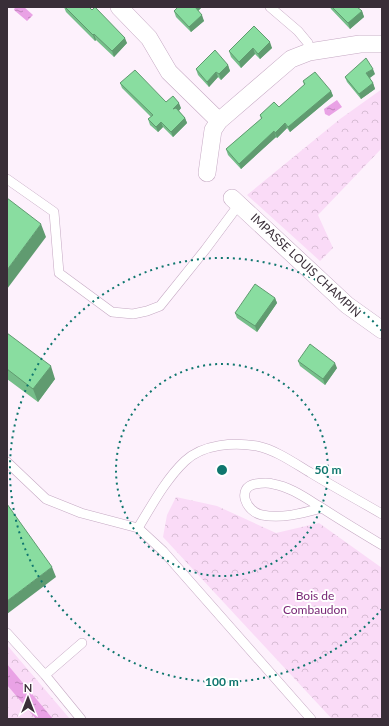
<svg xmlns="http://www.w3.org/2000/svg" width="389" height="726" font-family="Lato,sans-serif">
<defs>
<pattern id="forest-crowns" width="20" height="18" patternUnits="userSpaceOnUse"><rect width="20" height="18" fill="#fadbf7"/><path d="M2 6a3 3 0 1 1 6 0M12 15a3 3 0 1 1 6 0" fill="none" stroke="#d7bcd4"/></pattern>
<pattern id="water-ripples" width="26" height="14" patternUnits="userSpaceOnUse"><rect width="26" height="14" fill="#e9a2e5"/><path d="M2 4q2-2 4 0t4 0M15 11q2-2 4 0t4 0" fill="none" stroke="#be84bb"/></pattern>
</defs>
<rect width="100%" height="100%" fill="#fdf1fc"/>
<path fill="url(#forest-crowns)" d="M382 89V148L318 215 333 248 320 261 247 195 340 119Z
M176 497 217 506 276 533 319 523 382 568V719H332L163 537 167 515Z
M7 645 70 719H7Z"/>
<path fill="url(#water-ripples)" d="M15 7H24L33 15 27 21 14 10Z
M337 100 342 107 329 116 325 114 324 109Z
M7 664 53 719H36L7 685Z"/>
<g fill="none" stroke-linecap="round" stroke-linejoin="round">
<g stroke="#c5a9c3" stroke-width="10">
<path id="service" d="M270 7 298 31 308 43 309 52
M7 179 54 212 59 273 112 312 133 314 147 311 160 306 205 250 240 203
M7 462 46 499 81 513 138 528 163 551 311 719
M322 508C303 513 282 519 262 515 246 512 236 488 255 484 261 483 267 482 273 484 291 487 307 499 322 508 342 521 362 533 382 545
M138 528C152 505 166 479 185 461 203 444 234 442 257 446 276 450 294 463 311 473 334 487 358 500 382 514
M7 633 45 675 81 719
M45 675 82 643"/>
</g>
<g stroke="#c5a9c3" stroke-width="18">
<path id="minor" d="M119 7 149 38 169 72 219 121
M207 173 213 130 219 121 291 59 309 52 360 44H382
M232 198 347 305 382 330"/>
</g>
<use href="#service" stroke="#fff" stroke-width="9"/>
<use href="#minor" stroke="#fff" stroke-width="17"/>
</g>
<path fill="#76be8a" d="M64 7H89L127 43 114 57 96 40 95 41 66 12Z
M178 7H201V8L198 11 204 21 191 32 176 17 174 11Z
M330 7H357L362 11 364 17 350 29 331 9Z
M254 26 272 48 260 59 255 54 241 68 231 57 229 51Z
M228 65 230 71 221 80 218 77 209 87 198 75 196 69Z
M375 74 370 78 373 83 375 89 361 99 347 82 345 77Z
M303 81 331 91 333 96 290 132 287 128 277 138 276 137 241 169 228 155 226 149 261 119 260 115 279 107 304 85Z
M120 83 166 102 181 108 179 111 185 118 187 123 173 137 163 127 158 132 150 125 148 119 151 117 122 88Z
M275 298 277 303 257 332 237 318 235 313Z
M7 333 55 379 38 402 7 379Z
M298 361 337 368 325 385 300 366Z"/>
<path fill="#609b70" d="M195 7H201V8L197 12Z
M362 11 364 17 350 29 348 23Z
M202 15 204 21 191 32 189 27Z
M94 34 96 40 95 41 93 35Z
M125 38 127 43 114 57 112 51Z
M270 42 272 48 260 59 258 54Z
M253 48 255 54 241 68 239 62Z
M228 65 230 71 221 80 219 74Z
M373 69 375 74 368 79 366 73Z
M216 72 218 77 209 87 207 82Z
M373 83 375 89 361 99 359 94Z
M331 91 333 96 290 132 288 127Z
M179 103 181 108 175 115 173 109Z
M185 118 187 123 173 137 171 132Z
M161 122 163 127 158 132 156 127Z
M285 123 287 128 277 138 275 133Z
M274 131 276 137 241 169 239 164Z
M41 224 46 237 7 289V270Z
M275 298 277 303 257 332 255 326Z
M335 363 337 368 325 385 323 379Z
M51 366 55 379 38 402 33 389Z
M52 567 56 577 7 614V601Z"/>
<path fill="#89dda0" stroke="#609b70" d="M65 7H89L92 10 95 7 125 38 112 51 94 34 93 35Z
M178 7H195L202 15 189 27 174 11Z
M332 7H357L362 11 348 23Z
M254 26 270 42 258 54 253 48 239 62 229 51Z
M215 50 228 65 219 74 216 72 207 82 196 69Z
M366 58 373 69 366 73 373 83 359 94 345 77Z
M135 70 166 102 173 96 179 103 173 109 176 108 185 118 171 132 161 122 156 127 148 119 153 115 120 83Z
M315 72 331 91 288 127 285 123 275 133 274 131 239 164 226 149 262 118 260 115 274 102 279 107 305 84 303 81Z
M7 198 41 224 7 270Z
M255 284 275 298 255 326 235 313Z
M7 333 51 366 33 389 7 369Z
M310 344 335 363 323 379 298 361Z
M7 504 52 567 7 601Z"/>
<g fill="none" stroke="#0f766e" stroke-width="2" stroke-dasharray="2 4">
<circle cx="222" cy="470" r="106"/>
<path d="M382 609A212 212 0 1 1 382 331"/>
</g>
<g text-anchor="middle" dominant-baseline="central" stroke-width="4" stroke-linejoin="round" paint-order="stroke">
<g font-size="12" fill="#392e38" stroke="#fff">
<text transform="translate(306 265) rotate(43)">IMPASSE LOUIS CHAMPIN</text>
</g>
<g font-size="12" fill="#782776" stroke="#fff">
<text x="315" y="595">Bois de<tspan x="315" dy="14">Combaudon</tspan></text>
</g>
</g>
<circle cx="222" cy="470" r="6" fill="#0f766e" stroke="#fff" stroke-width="2"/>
<g font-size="12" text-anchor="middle" font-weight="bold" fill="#0f766e" stroke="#fff" stroke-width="4" stroke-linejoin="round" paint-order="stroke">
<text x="328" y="474">50 m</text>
<text x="222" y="686">100 m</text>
</g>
<rect width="389" height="726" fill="none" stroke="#392e38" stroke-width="16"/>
<g transform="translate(28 698)" stroke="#ffffff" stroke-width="3" paint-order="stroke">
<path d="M0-3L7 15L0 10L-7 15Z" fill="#392e38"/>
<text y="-6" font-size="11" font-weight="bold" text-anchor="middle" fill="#392e38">N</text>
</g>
</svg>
